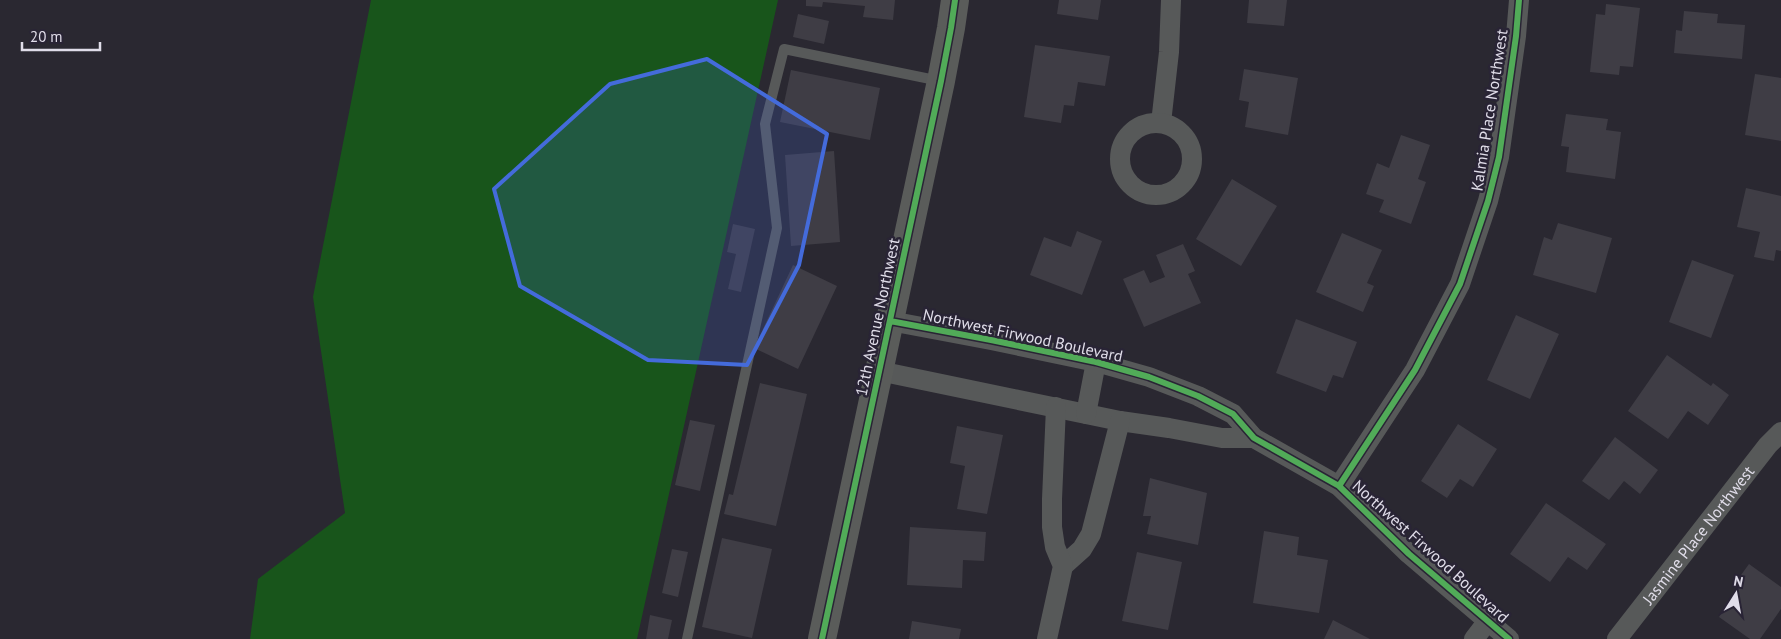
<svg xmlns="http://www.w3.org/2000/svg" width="1781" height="639" font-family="'PT Sans',sans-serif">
<rect width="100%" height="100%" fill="#2a2831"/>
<path fill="#18551b" d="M371 0H778L637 639H250L258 579 345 513 313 297Z"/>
<path fill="#3f3d45" d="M806 0H895L893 20 863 17 865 6 823 2 822 7 806 6Z
M1059 0H1101L1098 20 1057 14Z
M1249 0H1287L1284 26 1247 23Z
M1606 4 1640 8 1633 67 1620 66 1619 75 1590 72 1596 14 1605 15Z
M1684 11 1718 14 1717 23 1745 25 1742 59 1674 53 1676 30 1682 31Z
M798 14 829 21 824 44 793 37Z
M1035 45 1110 56 1105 86 1078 82 1074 106 1064 105 1061 123 1024 117Z
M1244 69 1298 78 1288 135 1245 127 1249 102 1239 100Z
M791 70 880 88 870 140 780 122Z
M1755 74 1781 78V141L1745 135Z
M1566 114 1608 119 1606 130 1621 132 1615 179 1566 172 1569 147 1561 146Z
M1401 135 1430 145 1418 179 1426 182 1411 224 1379 212 1384 200 1366 194 1377 163 1389 168Z
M834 151 840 242 791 246 785 155Z
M1232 179 1277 206 1241 266 1196 239Z
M1746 188 1781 196V251L1776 250 1774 261 1754 257 1760 232 1737 227Z
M1558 223 1612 238 1596 293 1533 275 1544 237 1552 240Z
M733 224 755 229 741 292 728 289 736 254 727 252Z
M1077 231 1102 241 1082 295 1030 275 1044 237 1071 247Z
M1342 233 1382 250 1367 283 1374 286 1363 312 1316 292Z
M1183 244 1195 271 1188 274 1201 303 1144 327 1123 279 1144 270 1150 283 1165 277 1156 255Z
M1692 260 1734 275 1711 338 1669 322Z
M793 265 837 286 798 369 754 348Z
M1516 315 1559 334 1530 399 1487 380Z
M1296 319 1357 342 1343 378 1333 375 1326 392 1276 373Z
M1667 355 1711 386 1713 383 1729 395 1708 425 1688 411 1668 439 1628 411Z
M760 383 807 394 776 526 724 514 729 494 733 495Z
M690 420 715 425 700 491 675 485Z
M1458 424 1497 449 1473 487 1460 479 1447 498 1421 481Z
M957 426 1003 435 987 514 957 509 965 466 950 463Z
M1615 437 1658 470 1640 494 1624 481 1609 500 1582 481Z
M1150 478 1207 493 1198 545 1147 534 1151 516H1143Z
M1546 503 1606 544 1587 570 1568 557 1550 582 1510 554Z
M910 527 986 532 984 561 963 560 962 588 907 585Z
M1264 531 1299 537 1297 555 1328 560 1319 613 1253 603Z
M722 538 772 549 752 638 702 627Z
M672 549 688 552 678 597 662 593Z
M1137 552 1182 562 1168 630 1122 621Z
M1749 564 1781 587V609L1760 639H1750L1719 617 1738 589 1733 586Z
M650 615 672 620 668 639H646Z
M1333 620 1370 639H1324Z
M912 621 961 629 959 639H909Z"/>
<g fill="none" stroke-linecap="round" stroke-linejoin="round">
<path stroke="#575959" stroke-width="10" d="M687 639 777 228 765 124 784 49 940 81"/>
<g stroke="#575959" stroke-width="20">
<path d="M1161 123 1169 52 1171 0"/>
<circle cx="1156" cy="159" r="36"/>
<path d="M890 321 991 340 1096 362 1149 377 1198 396 1233 414 1254 438 1339 486 1409 554 1509 639"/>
<path d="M879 371 1120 421 1169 428 1222 438H1254"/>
<path d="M1086 414 1096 362"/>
<path d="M1339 486 1415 370 1460 284 1488 201 1499 157 1516 36 1519 0"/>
<path d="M1063 566 1082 549 1091 534 1120 421"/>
<path d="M1047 639 1063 566 1055 547 1052 527V499L1056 407"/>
<path d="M1474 639 1487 622"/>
<path id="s1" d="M1617 639 1768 445 1781 432"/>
</g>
<path stroke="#5a5c5a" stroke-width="28" d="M822 639 941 81 951 28 955 0"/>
<g stroke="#292435" stroke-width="9">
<path id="cycleway" d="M890 321 991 340 1096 362 1149 377 1198 396 1233 414 1254 438 1339 486 1409 554 1509 639
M1339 486 1415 370 1460 284 1488 201 1499 157 1516 36 1519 0
M822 639 941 81 951 28 955 0"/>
</g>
<use href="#cycleway" stroke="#51ab58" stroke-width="6"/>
</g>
<path fill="#446bdb" fill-opacity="0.2" stroke="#446bdb" stroke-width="4" stroke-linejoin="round" d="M707 59 827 134 799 265 747 365 648 360 520 286 494 189 610 84Z"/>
<g text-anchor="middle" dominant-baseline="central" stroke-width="5" stroke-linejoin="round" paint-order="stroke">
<g font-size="16" fill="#e0dde9" stroke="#292435">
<text transform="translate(1489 110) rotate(-81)">Kalmia Place Northwest</text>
<text transform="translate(877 317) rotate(-78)">12th Avenue Northwest</text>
<text transform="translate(1023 335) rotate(12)">Northwest Firwood Boulevard</text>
<text stroke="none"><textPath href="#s1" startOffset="132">Jasmine Place Northwest</textPath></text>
<text transform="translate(1431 551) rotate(42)">Northwest Firwood Boulevard</text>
</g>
</g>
<g transform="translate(1736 594) rotate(11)" stroke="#292435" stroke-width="4" paint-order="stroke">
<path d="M0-4L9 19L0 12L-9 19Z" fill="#e0dde9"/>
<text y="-8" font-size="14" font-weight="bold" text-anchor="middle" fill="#e0dde9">N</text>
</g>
<path d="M22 42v8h78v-8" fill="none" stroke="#e0dde9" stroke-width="2.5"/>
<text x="30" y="42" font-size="15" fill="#e0dde9" stroke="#292435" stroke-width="4" paint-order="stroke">20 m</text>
</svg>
